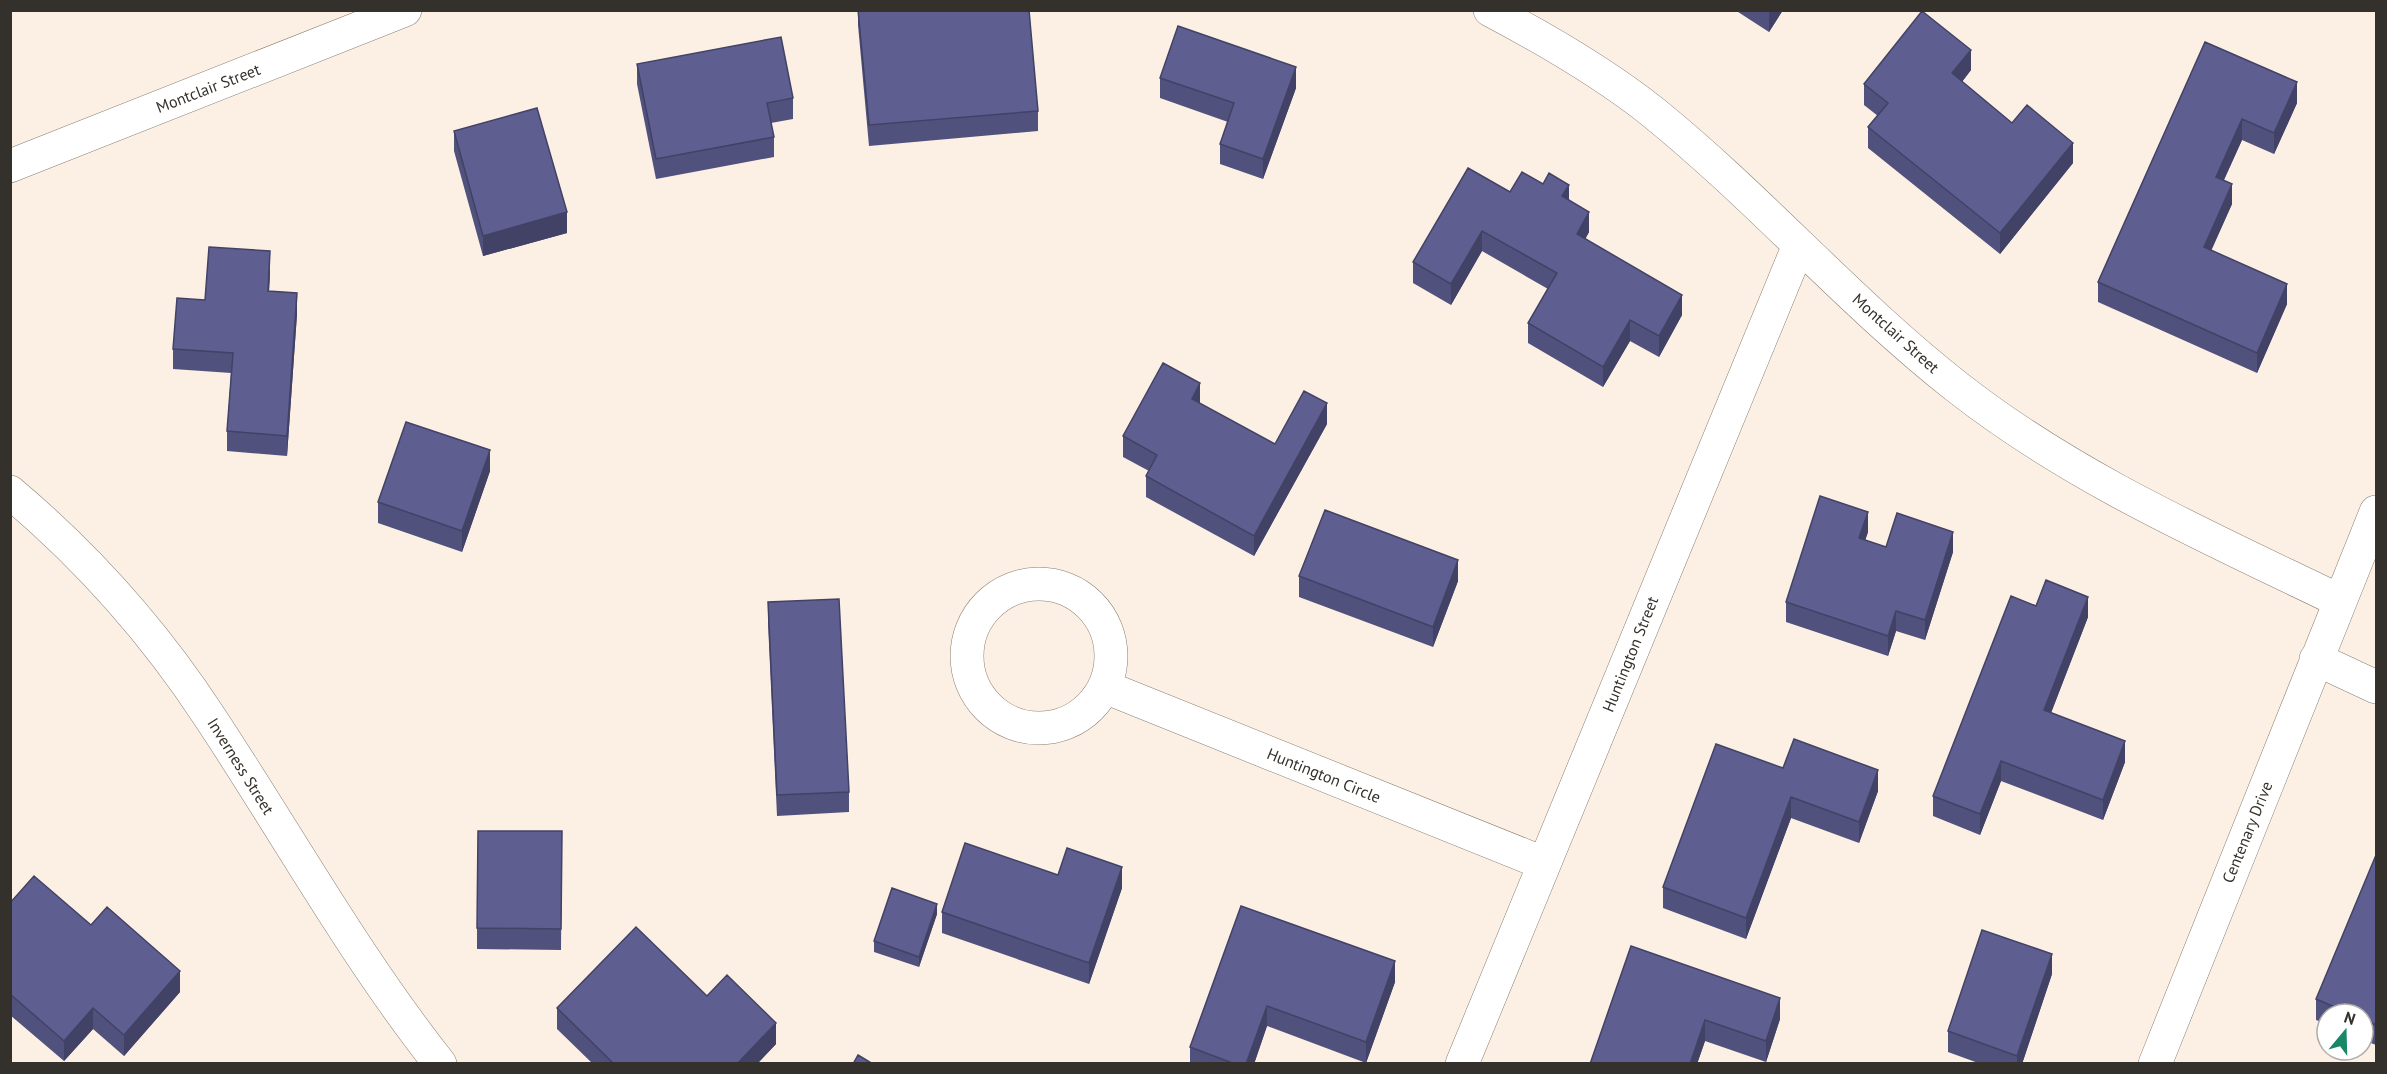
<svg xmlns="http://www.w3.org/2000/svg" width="2387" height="1074" font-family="'PT Sans',sans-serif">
<rect width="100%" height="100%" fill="#fcf0e4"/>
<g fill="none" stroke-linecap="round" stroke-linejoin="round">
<g stroke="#897f74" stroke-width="34">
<path id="minor" d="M1490 10C1547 40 1604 73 1654 113 1760 199 1850 303 1957 387 2073 478 2208 537 2340 601
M10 166 405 10
M10 492C87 557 154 632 209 716 286 832 353 954 440 1064
M967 656a72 72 0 1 1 144 0a72 72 0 1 1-144 0Z
M2316 659 2376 687
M1105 687 1543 863
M1462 1064 1799 245
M2155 1064 2376 512"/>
</g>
<use href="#minor" stroke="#fff" stroke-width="33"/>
</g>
<path fill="#51517d" d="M858 10H1029L1038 111V131L869 146 858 25Z
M1735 10H1783L1769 32Z
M2205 42 2297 103 2274 154 2242 140 2224 180 2232 204 2211 250 2287 304 2257 373 2098 302V282Z
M637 64 793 98V119L771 123 774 137V157L656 179 637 84Z
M1971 70 1962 82 2012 123 2073 163 2000 254 1868 148V127L1878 116 1864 105V84Z
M1160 78 1296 88 1263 179 1220 164V144L1228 122 1160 98Z
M454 131 567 233 483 256 454 151Z
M1510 192 1569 200 1589 232 1585 239 1682 315 1659 357 1630 341 1603 387 1528 343V323L1548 289 1482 251 1451 305 1413 283V262Z
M270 272 269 291 297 314 287 456 227 451V431L231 373 173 369V349L205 300Z
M1327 424 1254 556 1146 497V476L1149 471 1123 457V436L1275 444Z
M490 471 462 552 378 523V502Z
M1868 532 1865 540 1886 547 1953 552 1925 640 1896 631 1888 656 1786 622V602Z
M1299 576 1458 581 1433 647 1299 597Z
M768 602 849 792V812L777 816 768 623Z
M2036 606 2088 617 2051 713 2125 762 2103 820 2001 781 1980 835 1933 816V796Z
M1783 768 1878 791 1859 843 1791 818 1746 939 1663 908V887Z
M562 831 561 950 477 949V928Z
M2376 855V1045L2363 1040V1014H2327V1024L2316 1020V999Z
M1058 875 1122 888 1089 984 942 933V912Z
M10 903 91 925 180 992 124 1056 93 1029 64 1061 10 1015Z
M1241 906 1395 982 1366 1063 1267 1026 1254 1064H1190V1047Z
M937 914 919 967 874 952V941Z
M1631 946 1780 1019 1766 1062 1705 1041 1697 1064H1590Z
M2052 974 2022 1064H1981L1948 1052V1031Z
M707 996 776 1044 757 1064H593L557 1029V1008Z"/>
<path fill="#424266" d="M1770 10H1783L1769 32V12Z
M1971 50V70L1952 94V73Z
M1296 67V88L1263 179V159Z
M2297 82V103L2274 154V133Z
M2242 119V140L2216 197V177Z
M2073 143V163L2000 254V233Z
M2232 184V204L2204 267V247Z
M1569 185V205L1562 196Z
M567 212V233L483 256V236Z
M1589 212V232L1577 255V234Z
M1482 231V251L1451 305V284Z
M270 251V272L268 312V291Z
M2287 284V304L2257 373V353Z
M297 293V314L287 456V436Z
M1682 295V315L1659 357V336Z
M1630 320V341L1603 387V367Z
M1200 383V403L1192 399Z
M1327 403V424L1254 556V536Z
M490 450V471L462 552V531Z
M1868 512V532L1859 559V538Z
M1953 532V552L1925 640V620Z
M1458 560V581L1433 647V627Z
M2088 597V617L2044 731V710Z
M1896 611V631L1888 656V636Z
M2125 741V762L2103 820V800Z
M2001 761V781L1980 835V814Z
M1878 770V791L1859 843V822Z
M1791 797V818L1746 939V918Z
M1122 867V888L1089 984V963Z
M937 904V914L919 967V957Z
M2052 954V974L2022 1064H2017V1056Z
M1395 961V982L1366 1063V1042Z
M180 971V992L124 1056V1035Z
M1780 998V1019L1766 1062V1041Z
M1267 1006V1026L1254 1064H1246Z
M93 1008V1029L64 1061V1041Z
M1705 1020V1041L1697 1064H1690Z
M776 1023V1044L757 1064H737Z"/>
<path fill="#5e5e91" stroke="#424266" stroke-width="1.5" d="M858 10H1029L1038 111 869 125Z
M1922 11 1971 50 1952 73 2012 123 2027 105 2073 143 2000 233 1868 127 1888 103 1864 84Z
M1178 26 1296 67 1263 159 1220 144 1234 103 1160 78Z
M781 37 793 98 767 103 774 137 656 159 637 64Z
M2205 42 2297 82 2274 133 2242 119 2216 177 2232 184 2204 247 2287 284 2257 353 2098 282Z
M537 108 567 212 483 236 454 131Z
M1468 168 1510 192 1522 172 1543 184 1549 173 1569 185 1562 196 1589 212 1577 234 1682 295 1659 336 1630 320 1603 367 1528 323 1557 273 1482 231 1451 284 1413 262Z
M209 247 270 251 268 291 297 293 287 436 227 431 233 353 173 349 177 298 205 300Z
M1163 363 1200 383 1192 399 1275 444 1304 391 1327 403 1254 536 1146 476 1157 455 1123 436Z
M406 422 490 450 462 531 378 502Z
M1820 496 1868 512 1859 538 1886 547 1897 513 1953 532 1925 620 1896 611 1888 636 1786 602Z
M1325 510 1458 560 1433 627 1299 576Z
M2046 580 2088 597 2044 710 2125 741 2103 800 2001 761 1980 814 1933 796 2011 596 2036 606Z
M839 599 849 792 777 795 768 602Z
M1794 739 1878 770 1859 822 1791 797 1746 918 1663 887 1716 744 1783 768Z
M478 831H562L561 929 477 928Z
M965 843 1058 875 1067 848 1122 867 1089 963 942 912Z
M2376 855V1025L2363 1019V1014H2351L2316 999Z
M34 876 91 925 107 907 180 971 124 1035 93 1008 64 1041 10 994V903Z
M892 888 937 904 919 957 874 941Z
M1241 906 1395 961 1366 1042 1267 1006 1246 1064H1235L1190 1047Z
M636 927 707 996 727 975 776 1023 737 1064H614L557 1008Z
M1982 930 2052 954 2017 1056 1948 1031Z
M1631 946 1780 998 1766 1041 1705 1020 1690 1064H1590Z
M858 1055 873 1064H853Z"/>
<g text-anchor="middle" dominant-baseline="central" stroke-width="6" stroke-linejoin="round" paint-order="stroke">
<g font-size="16" fill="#34302b" stroke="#fff">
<text transform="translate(208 88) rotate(-21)">Montclair Street</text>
<text transform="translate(1896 333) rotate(42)">Montclair Street</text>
<text transform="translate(1630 654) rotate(-68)">Huntington Street</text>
<text transform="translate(241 766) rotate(58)">Inverness Street</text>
<text transform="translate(1324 775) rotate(22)">Huntington Circle</text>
<text transform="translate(2247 832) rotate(-68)">Centenary Drive</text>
</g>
</g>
<rect width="2387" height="1074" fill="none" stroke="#34302b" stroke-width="24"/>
<g transform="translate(2345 1032) rotate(19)"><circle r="28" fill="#ffffff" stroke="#aeacaa" stroke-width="1.5"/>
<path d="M0-4.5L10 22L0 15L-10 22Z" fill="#178766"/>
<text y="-9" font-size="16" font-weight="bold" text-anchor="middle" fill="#34302b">N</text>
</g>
</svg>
